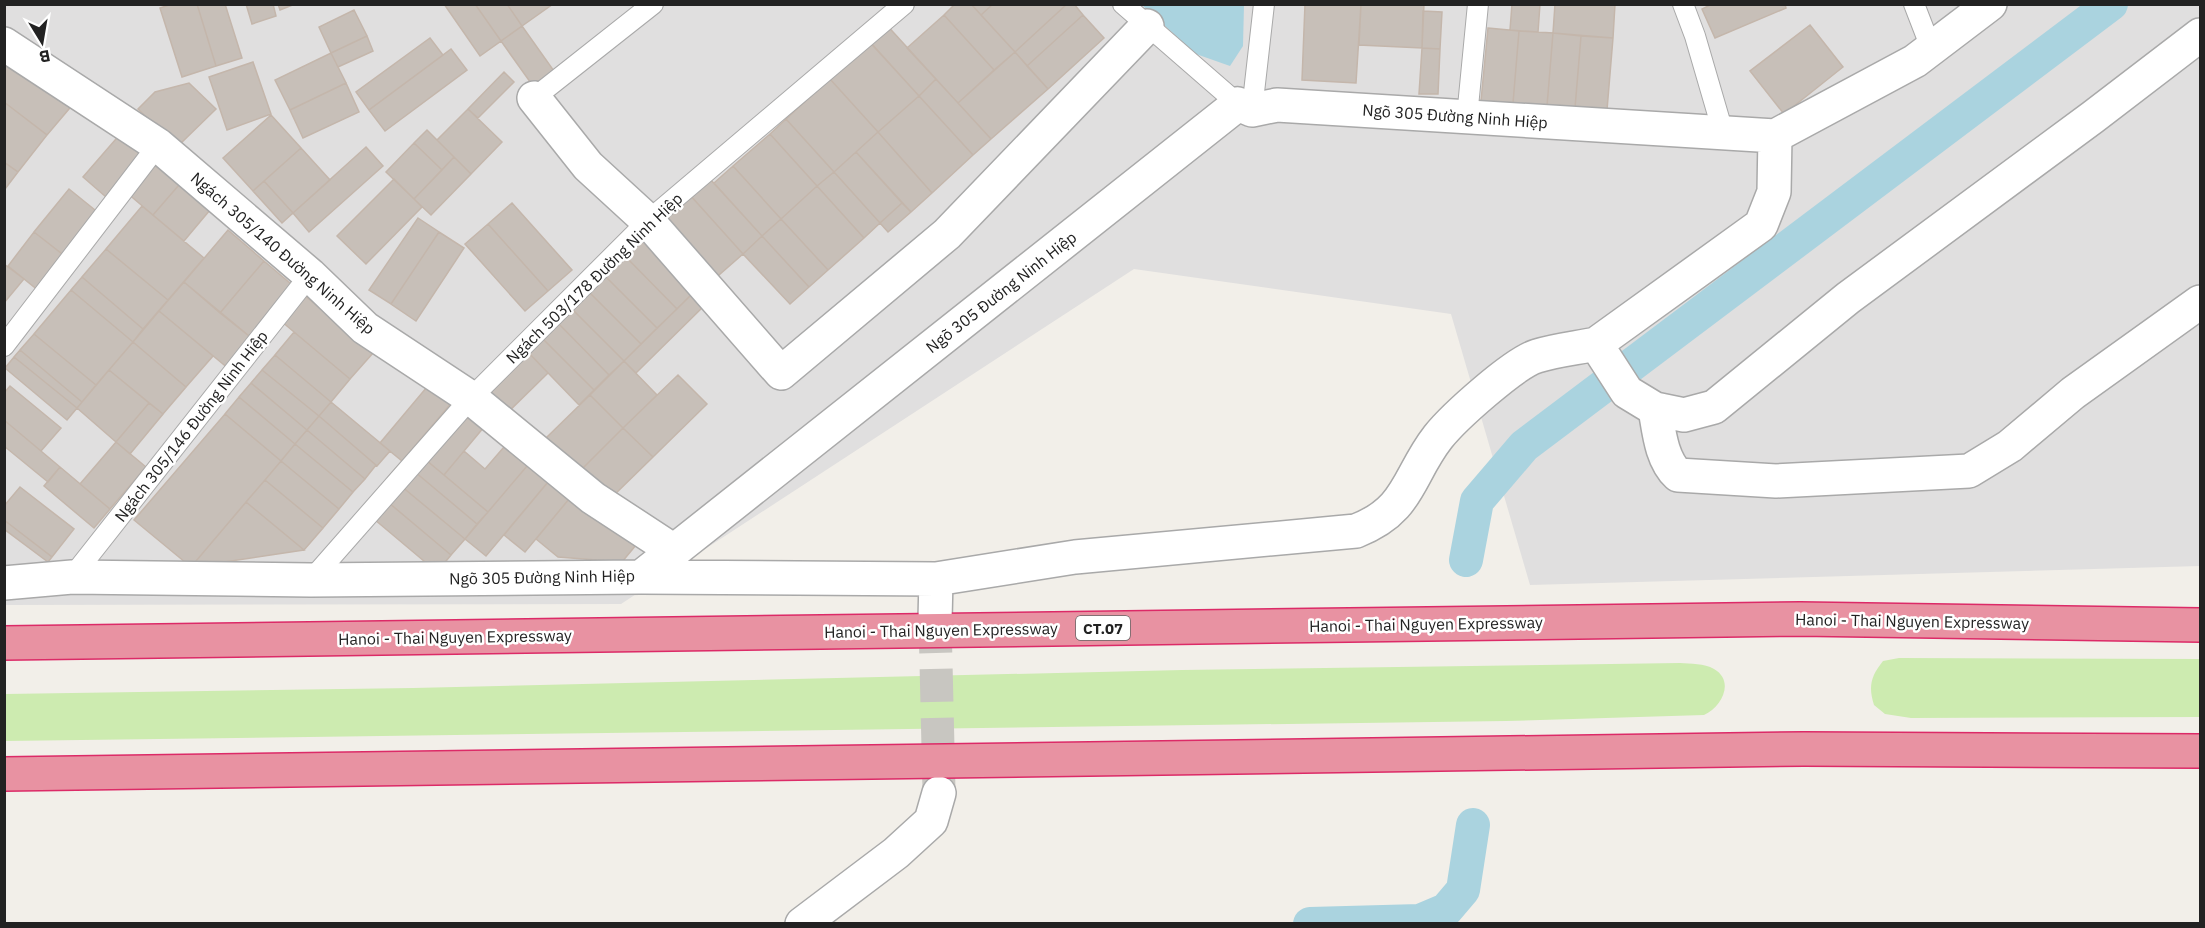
<svg xmlns="http://www.w3.org/2000/svg" width="2205" height="928" font-family="'IBM Plex Sans',sans-serif">
<rect width="100%" height="100%" fill="#f2efe9"/>
<path fill="#e0dfdf" d="M4 5H2200V566L1530 585 1451 314 1134 269 621 604 5 605Z"/>
<path fill="#cdebb0" d="M1899 658 2200 659V717L1911 718 1885 714 1874 705C1868 686 1871 676 1883 661Z
M1680 663C1691 664 1704 663 1714 669 1735 681 1722 707 1704 715L1506 721 4 741 5 694 413 688 1182 670Z"/>
<path fill="#aad3df" d="M1142 5H1244L1243 46 1230 66 1196 54Z"/>
<g fill="none" stroke-linecap="round" stroke-linejoin="round">
<path stroke="#aad3df" stroke-width="34" d="M1466 560 1477 501 1524 446 2111 4
M1310 924 1420 921 1446 910 1463 890 1473 825"/>
</g>
<path fill="#c7bfb8" stroke="#c4b6ab" stroke-width="1.5" d="M172 4H197L216 66 182 77 160 8Z
M197 4H225L242 58 216 66Z
M246 4H273L276 16 252 24Z
M278 4H295L280 10Z
M444 4H475L501 41 480 56Z
M475 4H507L522 26 501 41Z
M507 4H553L522 26Z
M955 4H971L1015 52 994 70 944 15Z
M971 4H993L981 15Z
M993 4H1067L1015 52 981 15Z
M1067 4H1074L1083 15 1027 66 1015 52Z
M1305 4H1361L1356 83 1302 80Z
M1361 4H1424L1422 48 1359 45Z
M1512 4H1540L1538 32 1510 30Z
M1555 4H1615L1613 38 1553 33Z
M1712 4H1785L1786 8 1715 38 1702 9Z
M354 10 367 36 331 53 319 27Z
M1423 11 1442 12 1440 49 1422 48Z
M944 15 994 70 958 103 907 48Z
M1083 15 1104 38 1048 89 1027 66Z
M883 21 936 79 919 96 865 37Z
M1810 25 1843 67 1784 114 1750 71Z
M522 26 554 71 533 86 501 41Z
M1488 28 1519 31 1513 103 1481 101Z
M1519 31 1553 33 1547 106 1513 103Z
M1553 33 1581 36 1575 108 1547 106Z
M367 36 373 51 338 67 331 53Z
M1581 36 1613 38 1607 110 1575 108Z
M430 38 443 55 369 110 356 92Z
M871 43 919 96 878 132 830 79Z
M1422 48 1440 49 1438 94H1419Z
M4 49 74 103 47 135 4 102Z
M451 49 467 70 385 131 369 110Z
M1015 52 1048 89 991 139 958 103Z
M331 53 346 83 290 110 275 80Z
M253 62 271 114 227 130 209 77Z
M504 72 514 82 478 118 468 109Z
M830 79 878 132 834 172 786 119Z
M936 79 991 139 973 155 919 96Z
M189 83 216 109 177 147 138 109 155 92Z
M346 83 359 112 303 138 290 110Z
M919 96 973 155 932 193 878 132Z
M4 102 47 135 18 172 4 162Z
M468 109 502 142 471 174 437 140Z
M271 115 301 148 253 191 223 158Z
M786 119 834 172 817 186 770 134Z
M427 130 454 157 442 170 414 143Z
M122 132 145 151 106 197 83 177Z
M878 132 932 193 911 212 856 152Z
M770 134 817 186 781 219 733 166Z
M414 143 442 170 414 199 386 172Z
M366 147 383 166 309 232 293 213Z
M301 148 330 180 293 213 264 181Z
M152 150 185 178 153 215 120 187Z
M856 152 902 203 880 223 834 172Z
M454 157 471 174 431 215 414 199Z
M4 162 18 172 5 189 4 188Z
M733 166 781 219 762 236 714 183Z
M834 172 880 223 864 238 817 186Z
M185 178 215 204 184 241 153 215Z
M709 178 762 236 743 254 690 195Z
M394 179 422 207 366 264 337 236Z
M264 181 293 213 282 223 253 191Z
M817 186 864 238 828 270 781 219Z
M69 189 100 214 66 257 34 232Z
M690 195 743 254 711 282 658 224Z
M512 203 572 270 548 291 488 224Z
M902 203 911 212 888 232 880 223Z
M142 206 204 258 168 300 106 249Z
M418 218 439 232 391 304 369 290Z
M781 219 828 270 809 287 762 236Z
M488 224 548 291 525 311 465 244Z
M228 230 264 261 220 313 184 282Z
M34 232 66 257 39 291 8 266Z
M439 232 464 248 416 321 391 304Z
M640 235 696 290 677 309 622 253Z
M762 236 809 287 790 304 743 254Z
M106 249 168 300 143 329 82 277Z
M622 253 677 309 657 328 602 273Z
M264 261 297 289 254 340 220 313Z
M4 264 24 279 4 303Z
M602 273 657 328 641 344 586 289Z
M82 277 143 329 133 342 71 290Z
M184 282 254 340 229 369 159 311Z
M297 289 373 353 350 379 275 316Z
M586 289 641 344 624 361 569 306Z
M71 290 133 342 96 385 34 334Z
M696 290 708 302 636 373 624 361Z
M569 306 624 361 609 375 555 320Z
M159 311 213 356 186 387 133 342Z
M555 320 609 375 594 390 539 335Z
M294 332 350 379 331 402 275 355Z
M34 334 96 385 82 402 20 350Z
M539 335 594 390 579 405 525 349Z
M133 342 186 387 163 414 109 370Z
M525 349 548 373 502 418 479 395Z
M20 350 82 402 77 408 14 357Z
M275 355 331 402 319 416 262 370Z
M14 357 77 408 67 420 5 368Z
M624 361 657 395 623 428 590 395Z
M109 370 149 403 116 442 77 408Z
M262 370 319 416 307 430 251 383Z
M678 375 707 404 653 457 623 428Z
M432 381 454 400 402 461 380 443Z
M251 383 307 430 295 444 239 397Z
M10 386 61 428 41 451 4 420V393Z
M590 395 623 428 579 472 546 438Z
M239 397 295 444 281 461 225 414Z
M331 402 390 451 377 466 319 416Z
M467 402 489 421 444 475 421 456Z
M149 403 163 414 130 454 116 442Z
M225 414 281 461 191 567 134 520Z
M319 416 376 465 365 479 307 430Z
M4 420 60 467 48 482 4 446Z
M623 428 653 457 608 501 579 472Z
M307 430 365 479 353 492 295 444Z
M510 440 533 459 488 512 444 475 464 451 485 469Z
M116 442 146 467 110 509 80 484Z
M295 444 353 492 339 509 281 461Z
M413 449 488 512 477 524 402 461Z
M533 459 553 476 486 556 465 539Z
M281 461 339 509 323 528 265 480Z
M402 461 477 524 465 539 389 476Z
M60 467 110 509 94 528 44 486Z
M389 476 465 539 451 555 376 492Z
M553 476 574 493 525 552 504 535Z
M265 480 323 528 304 550 246 502Z
M20 487 74 529 52 557 4 520V506Z
M376 492 451 555 437 572 362 509Z
M574 493 636 545 622 562 558 557 536 539Z
M246 502 304 550 191 567Z
M4 520 52 557 48 562 4 529Z"/>
<g fill="none" stroke-linecap="round" stroke-linejoin="round">
<path stroke="#c8c6c1" stroke-width="33" stroke-dasharray="33 16" stroke-linecap="butt" d="M935 620 939 790"/>
<g stroke="#a9a9a9" stroke-width="22">
<path id="service" d="M1123 4 1238 104
M1683 4 1695 36 1723 132
M1914 4 1931 48
M534 98 653 4
M1252 110 1264 4
M1467 117 1478 4
M4 346 158 145
M72 577 310 275
M311 580 471 398 648 221 904 4"/>
</g>
<g stroke="#a9a9a9" stroke-width="36">
<path id="minor" d="M4 44 158 145 310 275 365 328 471 398 593 498 674 551
M534 98 588 166 648 221 781 373 947 234 1147 26
M1596 344 1761 225 1774 192 1775 136
M1655 409C1659 431 1661 459 1678 475L1776 481 1969 471 2010 446 2073 393 2200 302
M641 577 1238 104 1252 110 1277 105 1775 136 1915 61 1990 4
M4 583 72 577 311 580 641 577 936 579
M935 620 936 579 1075 557 1356 531C1410 510 1407 477 1438 437 1454 417 1514 363 1537 356 1556 350 1577 348 1596 344L1627 392 1655 409 1684 415 1714 407 1848 298 2093 117 2200 35
M802 924 896 853 931 821 939 793"/>
</g>
<g stroke="#dc2a67" stroke-width="36">
<path id="motorway" d="M4 643 1800 619 2200 625
M4 774 1804 749 2200 751"/>
</g>
<use href="#service" stroke="#fff" stroke-width="20"/>
<use href="#minor" stroke="#fff" stroke-width="33"/>
<use href="#motorway" stroke="#e892a2" stroke-width="33"/>
</g>
<g text-anchor="middle" dominant-baseline="central" stroke-width="5" stroke-linejoin="round" paint-order="stroke">
<rect fill="#fff" stroke="#646464" stroke-width="1.5" x="1076" y="616" width="54" height="24" rx="4.5"/>
<g font-size="15" font-weight="bold" fill="#222">
<text x="1103" y="628">CT.07</text>
</g>
<g font-size="16" fill="#222" stroke="#fff">
<text transform="translate(1455 116) rotate(4)">Ngõ 305 Đường Ninh Hiệp</text>
<text transform="translate(283 253) rotate(41)">Ngách 305/140 Đường Ninh Hiệp</text>
<text transform="translate(594 278) rotate(-44)">Ngách 503/178 Đường Ninh Hiệp</text>
<text transform="translate(1001 292) rotate(-38)">Ngõ 305 Đường Ninh Hiệp</text>
<text transform="translate(191 426) rotate(-52)">Ngách 305/146 Đường Ninh Hiệp</text>
<text transform="translate(542 577) rotate(-1)">Ngõ 305 Đường Ninh Hiệp</text>
<text transform="translate(1912 621) rotate(1)">Hanoi - Thai Nguyen Expressway</text>
<text transform="translate(1426 624) rotate(-1)">Hanoi - Thai Nguyen Expressway</text>
<text transform="translate(941 630) rotate(-1)">Hanoi - Thai Nguyen Expressway</text>
<text transform="translate(455 637) rotate(-1)">Hanoi - Thai Nguyen Expressway</text>
</g>
</g>
<rect width="2205" height="928" fill="none" stroke="#222222" stroke-width="12"/>
<g transform="translate(42 42) rotate(169)" stroke="#ffffff" stroke-width="4.5" paint-order="stroke">
<path d="M0-4.5L10 22L0 15L-10 22Z" fill="#222222"/>
<text y="-9" font-size="16" font-weight="bold" text-anchor="middle" fill="#222222">B</text>
</g>
</svg>
